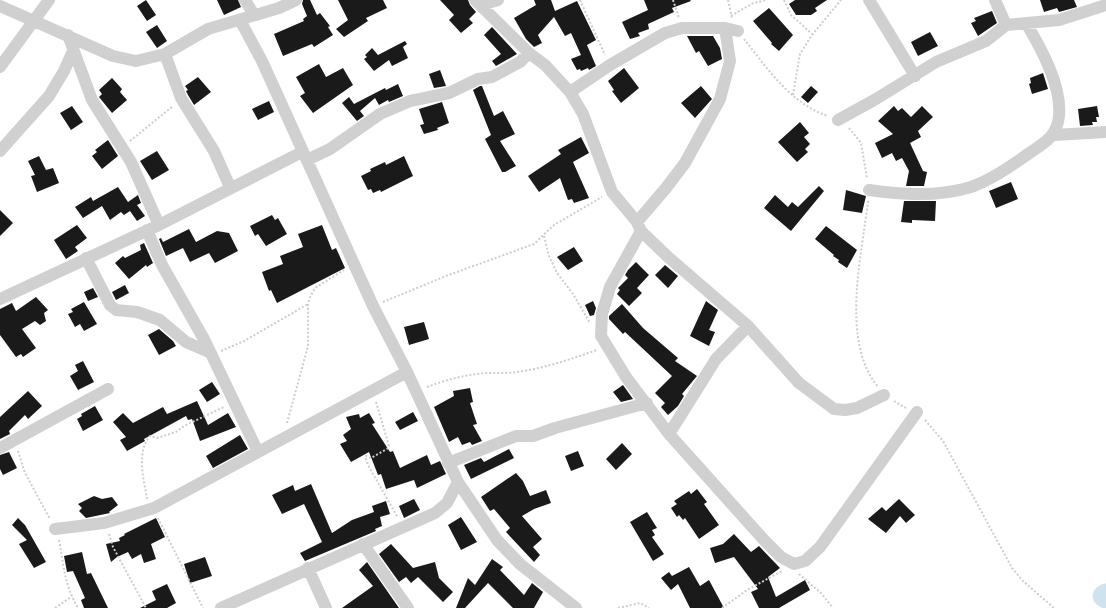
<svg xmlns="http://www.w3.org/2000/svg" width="1106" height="608" font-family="'Sofia Sans Condensed',sans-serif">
<rect width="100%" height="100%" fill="#fff"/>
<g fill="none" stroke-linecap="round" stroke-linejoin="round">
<path stroke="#cfe2ee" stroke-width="21" d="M1106 594 1103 596 1106 598"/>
</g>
<path fill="#1a1a1a" d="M146 0 156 15 147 21 137 6Z
M217 0H238L241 7 224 15Z
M303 0H310L317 15 320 13 330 26 328 27 333 35 314 47 312 44 283 56 274 34 304 21 303 19 307 16 302 4Z
M338 0H383L387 8 366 18 368 21 344 37 336 29 348 20Z
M440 0H468L470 5 476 12 469 19 473 23 461 33 449 20 454 15Z
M534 0H551L555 11 577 1 596 40 587 45 596 66 589 70 588 68 581 71 580 69 577 70 571 59 581 55 571 33 565 36 554 17 538 35 542 43 534 47 526 39 514 18 536 5Z
M644 0H690L691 1 672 8 674 12 648 24 649 29 638 33 640 36 630 39 622 22 648 10Z
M795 0H827L815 8 817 11 811 15H796L789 4Z
M1040 0H1074L1077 7 1059 12 1057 8 1044 12Z
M769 8 793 35 779 51 771 44 772 43 753 21Z
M992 11 997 23 978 36 971 23 976 21 974 18Z
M157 25 167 41 157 48 146 32Z
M492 27 517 54 496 66 492 61 501 54 484 35Z
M930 32 938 46 918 56 911 42Z
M687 36H713L720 48 722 59 708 66 699 51 696 53Z
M405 41 407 44 403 47 408 58 392 66 389 60 374 71 364 59 367 57 365 55 372 48 378 55Z
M319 64 326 77 343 68 353 85 313 113 300 96 305 93 296 77Z
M624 68 639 88 621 103 612 91 614 90 608 81Z
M440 70 446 86 434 88 429 74Z
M1043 73 1048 89 1032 94 1029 84 1031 83 1030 78Z
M198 77 211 92 194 105 188 95 186 91 188 90 185 86Z
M112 78 122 89 120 92 127 100 112 113 99 97 102 94 99 90Z
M398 84 403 96 389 102 388 100 379 105 375 98 360 111 364 116 357 121 342 103 349 97 354 104 385 88 386 90Z
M480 86H482L494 116 503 111 515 134 500 141 516 166 505 172H502L485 139 491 135 473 90Z
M701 86 712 99 695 118 681 103Z
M811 86 818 92 808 103 801 97Z
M269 101 274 112 258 120 252 109Z
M442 102 449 123 437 128 438 130 424 134 420 125 424 124 419 109Z
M72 106 83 122 71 130 60 113Z
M894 106 898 111 902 108 911 117 922 106 933 117 918 131 921 137 910 143 923 171 927 172 924 186H906L909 171 902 158 896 161 892 153 882 158 875 143 893 134 878 121Z
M1097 106 1099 117H1096L1097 122H1092L1093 125 1080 126 1078 109Z
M800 122 809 133 804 137 810 144 805 149 808 152 797 162 778 142Z
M581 137 589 153 573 162 589 198 574 203 572 199 568 200 560 178 539 192 528 176 561 154 558 150Z
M108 140 118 156 102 169 92 156 97 152 95 150Z
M157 151 169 170 152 180 140 161Z
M39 156 46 170 53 168 59 183 37 192 31 176 35 175 28 161Z
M404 156 413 176 381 192 380 190 373 193 371 189 368 190 361 176 371 171 370 169 385 162 386 165Z
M1011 182 1018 199 996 208 989 191Z
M819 186 824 191 791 231 764 208 775 195 788 207 792 202 798 207Z
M118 187 128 202 138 195 141 203 137 205 145 216 137 221 130 211 124 215 121 212 110 220 102 206 83 218 75 207 91 197 93 201Z
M846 190 866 196 862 213 843 210Z
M904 201H936L935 221 912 220V223L901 222Z
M0 210 13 223 0 236Z
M272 215 275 220 278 218 287 234 266 246 258 234 255 236 250 226Z
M77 225 87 238 75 247 78 251 66 259 54 240Z
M322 225 332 250 336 248 345 268 277 303 271 290 269 291 262 272 283 264 280 256 303 247 298 234Z
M826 226 857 250 847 268 838 262 839 260 833 256 834 255 815 239Z
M189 229 196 242 217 231 229 233 238 251 215 263 209 253 190 262 183 248 166 256 159 239 161 238 163 242Z
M144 243 153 263 147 267 146 265 129 279 115 263 123 256 125 258 141 250 140 245Z
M574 247 583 261 568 270 557 257Z
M636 262 649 275 637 288 642 293 629 306 617 294 620 290 618 288 628 278 625 275 628 270Z
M665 265 678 276 668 288 655 275Z
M125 285 129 293 116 300 112 292Z
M93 288 98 297 88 301 84 292Z
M36 297 48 310 44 313 46 321 40 325 35 321 22 329 36 348 23 357 21 354 16 357 0 335V309L12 303 16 311Z
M593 301 596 308 594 315 590 316 585 305Z
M706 301 718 310 709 330 715 332 709 346 690 336Z
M84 302 97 324 84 331 80 324 75 327 68 314 73 312 71 309Z
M622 304 643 328 678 358 675 361 697 376 682 394 684 396 678 406 668 415 661 407 665 403 655 393 672 376 625 332 623 334 609 319V316Z
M424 322 429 339 409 345 404 327Z
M159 329 173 341 176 346 159 355 148 335Z
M83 361 94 382 78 390 70 376 78 371 75 365Z
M212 382 220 394 207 402 199 390Z
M623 385 633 399 621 402 613 392Z
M470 388 473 402 470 403 477 424 473 425 482 441 472 445 470 442 462 445 458 437 449 442 434 407 454 396 453 391Z
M28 391 42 406 28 419 25 415 9 431 10 434 0 439V417Z
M197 401 208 425 228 413 236 427 200 441 192 419 188 420 186 416 144 439 145 441 127 451 120 440 126 437 113 422 123 413 133 423 163 407 167 414Z
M95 406 103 420 83 431 77 419 82 416 81 414Z
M413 412 418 421 400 430 395 422Z
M369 413 375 423 372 424 390 452 393 451 400 468 427 455 431 465 440 461 446 474 417 488 414 480 386 489 381 474 378 475 369 452 351 462 340 444 347 441 343 435 351 429 346 417 359 414 360 418Z
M240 435 248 449 213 468 206 456Z
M622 443 632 454 616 470 606 459Z
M509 449 514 458 471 479 464 465 481 458 484 462Z
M578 451 584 466 571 471 565 456Z
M9 452 17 468 3 475 0 469V455Z
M516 473 523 481 530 496 546 490 551 503 534 509 522 516 542 539 533 547 540 555 534 562 506 532 510 528 494 509 490 511 481 497Z
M311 484 332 533 352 520 374 512 372 506 386 501 390 514 380 517 382 526 375 529 376 531 305 561 300 553 322 542 304 504 282 514 272 495 293 485 295 491Z
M697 489 707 502 704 504 719 525 699 539 685 518 683 520 679 515 677 517 671 508 677 504 674 501 689 491 691 494Z
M94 496 102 499 112 497 118 505 109 512 110 513 86 518 79 511 82 508 78 504Z
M414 499 420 510 404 518 399 506Z
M899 499 915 515 906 523 900 516 886 533 868 519 882 507 886 511Z
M647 512 657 528 652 530 655 535 652 537 664 554 653 561 630 522Z
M461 517 477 542 461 550 448 525Z
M18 518 25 525 46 562 34 568 19 544 27 540 12 525Z
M156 518 165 537 151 544 156 559 144 563 141 554 132 559 128 552 117 557 111 562 106 544 120 541 119 538 125 535 124 534Z
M734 534 751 552 759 546 780 568 768 577 776 597 805 580 810 590 779 608H759L751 592 758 589 734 557 715 563 710 548 723 544Z
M391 544 413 568 435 562 439 578 453 592 443 602 418 577 411 583 406 577 399 582 379 554Z
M82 552 87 574 91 573 108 608H84L81 600 85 598 73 571 67 572 64 556Z
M205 557 212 576 190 583 184 564Z
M492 559 503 567 500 570 524 595 532 583 543 592 534 608H513L488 583 465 608H456L468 578 475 585Z
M367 562 399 608H342L373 586 359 570Z
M689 567 700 586 709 580 724 608H690L678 584 671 590 661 578 669 572 672 576Z
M167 584 176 603 167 608H140L156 600 152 591Z"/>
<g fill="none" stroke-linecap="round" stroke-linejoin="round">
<path stroke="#cdcdcd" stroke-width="2" stroke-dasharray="2 2" stroke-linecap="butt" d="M580 0 605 55
M673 0 679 18
M728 0 732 18
M784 0 791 15 812 34
M731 16 753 3 767 0
M744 39C767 68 791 104 828 116
M793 95 800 54 812 35 841 0
M849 128 861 143 867 178
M130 141 173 106
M868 201C862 255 840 341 878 387
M544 236 549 256 557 273 573 294 590 323
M383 302 446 276 534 244 554 225 602 197
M221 351 244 341 308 304
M427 387C443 381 460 376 477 374 490 372 504 374 517 372 545 368 571 359 597 350
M894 401 906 408
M376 402 389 446 387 449 371 458 366 456 365 457 368 465 398 518
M925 420 943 441 1012 568 1023 581 1054 608
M287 423 308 346V304L311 295 315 288 344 270
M18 451 25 473 50 519
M147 499C144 480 136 452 150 436L157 438 176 432 184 426 224 407
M158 518 203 608
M109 534 113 547 146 608
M59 540C64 566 64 584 78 608
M799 574 821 593 833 608
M55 608 71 597
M618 608 640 603 649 608
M722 608 747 590 782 571"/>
<path stroke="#d0d0d0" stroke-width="12" d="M245 0 254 15
M475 0 529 53 545 65 570 92 583 114 612 192 637 222 641 231 668 257 748 326 799 383 834 409 845 410 857 408 884 395
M869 0 915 76
M995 0 1006 25
M481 5 498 0
M0 6 113 56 136 61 165 54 208 29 279 8 296 0
M68 35 92 100 131 162 159 225
M165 54 181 98 214 151 230 187
M0 67 49 0
M570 92 610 65 665 33 682 28H725L738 31
M838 120 876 99 936 62 986 41 1006 25 1059 20 1106 5
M1054 135 1106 132
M0 151 49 96 64 71 73 51
M307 160 330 149 380 114 410 101 449 93 478 79 492 77 520 62 529 53
M869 190C902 195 939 197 971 187 991 180 1011 166 1028 154 1044 143 1057 137 1059 116 1062 86 1041 48 1026 23
M637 222 666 188 685 163 720 99 730 61 725 28
M147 230 162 265 205 341 258 452
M641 231 610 287 602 314 601 336 626 377 669 434 764 540 781 557 794 564 805 561 820 547 917 412
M86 258 110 305 116 310 137 312 160 320 186 342 209 352
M0 299 159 225 302 152
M669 434 716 359 748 326
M0 448 108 389
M448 463 516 436H533L555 428 647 403
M458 482 497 540 520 564 576 608
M55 529 104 523 154 508 407 372
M363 544 408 608
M308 568 326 608
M221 608 435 513 447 503 458 482 407 372 373 306 262 61 240 20"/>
</g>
</svg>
